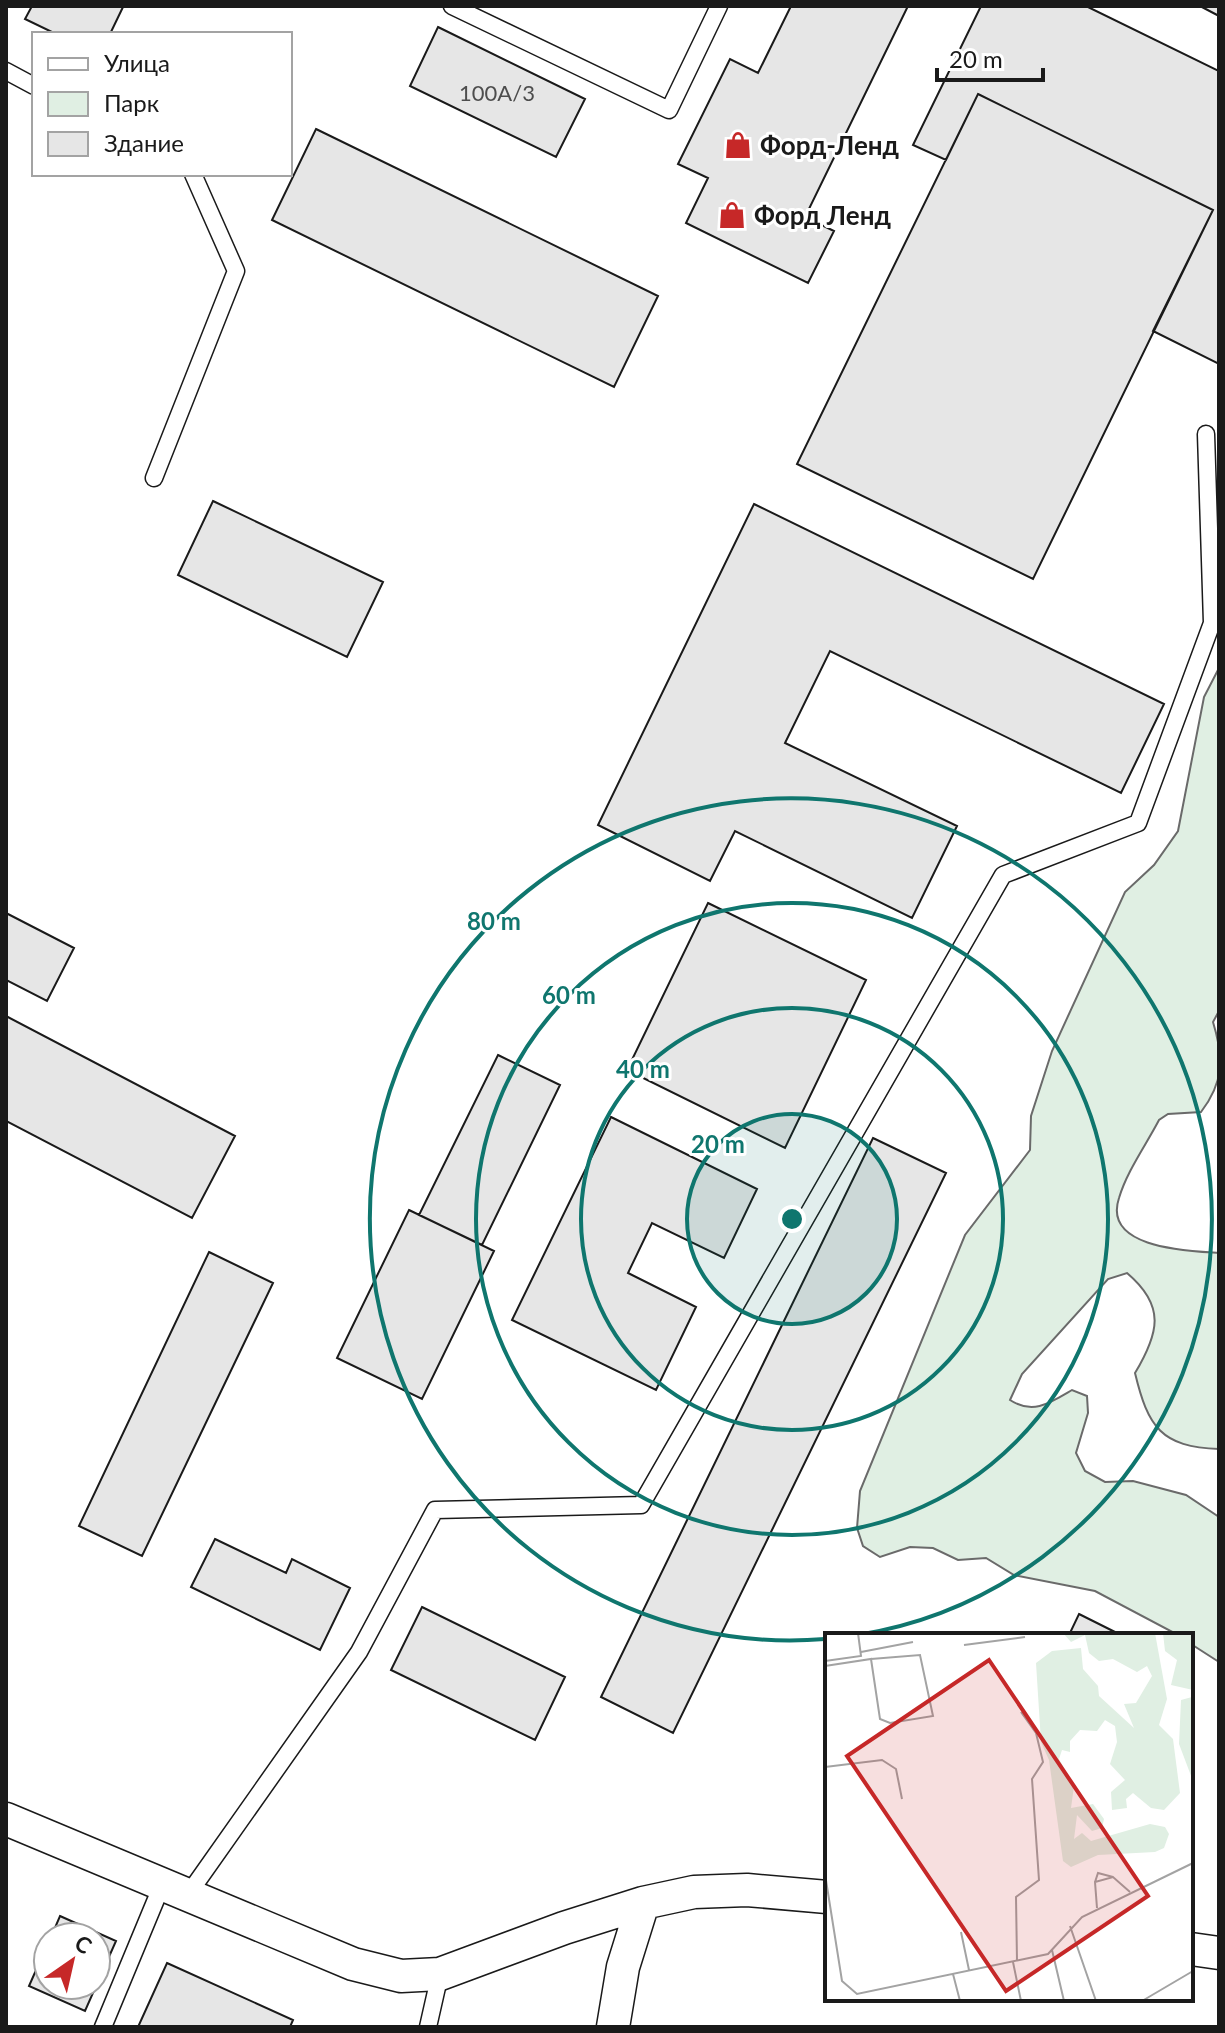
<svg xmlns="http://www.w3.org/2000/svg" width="1225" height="2033" font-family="Lato,sans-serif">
<rect width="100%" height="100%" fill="#fff"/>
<path fill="#e0efe3" stroke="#6a6a6a" stroke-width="2" d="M1219 668V1011L1213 1022C1224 1058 1224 1082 1201 1112L1168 1114 1159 1120C1146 1145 1127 1171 1119 1198 1102 1249 1190 1251 1219 1253V1449C1161 1447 1148 1427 1135 1373 1159 1333 1166 1306 1127 1273L1108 1279 1022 1374 1010 1400C1033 1415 1050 1403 1072 1390L1087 1396 1088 1413 1076 1453 1085 1471 1105 1482 1133 1481 1186 1495 1219 1517V1662L1191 1644V1635H1178L1095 1591 1014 1575 986 1558 958 1560 933 1548 910 1547 880 1557 863 1546 857 1528 860 1491 965 1235 1030 1150 1031 1116 1052 1051 1125 892 1154 865 1178 831 1204 697Z"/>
<path fill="#e6e6e6" stroke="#1a1a1a" stroke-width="2" d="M32 6H120L123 7 110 34H56L25 19Z
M791 6H908L805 217 834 231 808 283 686 223 708 178 678 164 730 59 758 73Z
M981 6H1086L1219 71V364L1153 331 1213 210 978 94 946 160 913 145Z
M1200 6H1219V16Z
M438 27 585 99 556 157 410 86Z
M978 94 1213 210 1033 579 797 464Z
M316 129 658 296 614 387 272 220Z
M213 501 383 582 347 657 178 575Z
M754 504 1164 704 1121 793 830 651 785 743 957 826 912 918 735 831 710 881 598 825Z
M708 903 866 980 785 1148 627 1070Z
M6 913 74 948 47 1001 6 980Z
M6 1016 235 1136 192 1218 6 1121Z
M498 1055 560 1085 482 1245 419 1215Z
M611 1117 757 1189 724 1258 652 1223 628 1273 696 1307 656 1390 512 1320Z
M873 1138 946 1173 673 1733 601 1697Z
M409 1210 494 1251 422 1399 337 1358Z
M209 1252 273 1283 142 1556 79 1526Z
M215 1539 286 1573 292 1559 350 1588 320 1650 191 1587Z
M422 1607 565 1677 535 1740 391 1670Z
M1079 1614 1115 1632 1113 1635H1069Z
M60 1916 116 1941 85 2011 29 1986 48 1943V1985H96V1937H51Z
M167 1963 293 2020 290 2027H138Z"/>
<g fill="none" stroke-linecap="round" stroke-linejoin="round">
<g stroke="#1a1a1a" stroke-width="19">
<path id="lane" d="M452 6 669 110 719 6
M6 71 34 86
M154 478 236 271 193 174
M187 1896 359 1652 435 1510 641 1505 1003 875 1138 823 1212 623 1206 434
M103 2027 162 1885
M428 2027 440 1974"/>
</g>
<g stroke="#1a1a1a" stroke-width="35">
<path id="street" d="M6 1819 353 1964 401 1976 440 1974 564 1928 643 1903 694 1892 747 1890 827 1897
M1191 1949 1219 1953
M613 2027 623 1967 643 1903"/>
</g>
<use href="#lane" stroke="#fff" stroke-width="16"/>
<use href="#street" stroke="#fff" stroke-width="32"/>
</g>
<circle cx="792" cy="1219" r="105" fill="#0f766e" fill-opacity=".12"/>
<g fill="none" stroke="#0f766e" stroke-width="4">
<circle cx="792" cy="1219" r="105"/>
<circle cx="792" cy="1219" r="211"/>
<circle cx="792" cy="1219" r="316"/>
<path d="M825 1639A421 421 0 1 1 858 1635"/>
</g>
<defs>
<g id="shop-bare" transform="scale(2.16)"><path d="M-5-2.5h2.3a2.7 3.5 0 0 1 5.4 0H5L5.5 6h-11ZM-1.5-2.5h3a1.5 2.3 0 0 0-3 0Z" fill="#c62828" stroke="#fff" stroke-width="2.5" paint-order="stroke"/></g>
</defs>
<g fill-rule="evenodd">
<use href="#shop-bare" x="738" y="145"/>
<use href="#shop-bare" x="732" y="215"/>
</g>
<g text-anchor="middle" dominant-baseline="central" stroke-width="6" stroke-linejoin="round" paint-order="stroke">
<g font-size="22" fill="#4d4d4d">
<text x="497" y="92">100А/3</text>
</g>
<g font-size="26" font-weight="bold" fill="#1a1a1a" stroke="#fff" text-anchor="start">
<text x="760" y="145">Форд-Ленд</text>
<text x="754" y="215">Форд Ленд</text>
</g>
</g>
<g transform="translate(825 1633)">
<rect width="368" height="368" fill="#fff"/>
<path d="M238 0H330L342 66 334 92 348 106 355 160 339 177 326 175 308 160 301 166 302 175 287 177 286 159 300 147 285 131 292 109 290 93 280 87 272 98 255 97 245 108V119L237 117 234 126 249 153 246 175 268 171 279 186 277 195 267 198 252 182 249 206 257 200 266 208 325 191 340 194 344 201 339 215 330 219 273 222 246 234 238 228 224 127 216 109 211 30 227 18 256 15 258 36 273 53 274 63 309 95 299 71 311 70 327 43 322 33 312 39 288 26 274 28 264 20 260 2 246 9ZM338 0H368V172V148L354 111 356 67 367 64 368 57 346 52 352 27 340 18Z" fill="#e0efe3"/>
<path fill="none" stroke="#a3a3a3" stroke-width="2" d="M139 12 200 4M36 19 88 9M0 28 36 23 33 0M0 33 46 26 55 86 65 90 108 83 95 22 46 26M0 134 57 127 71 136 77 166M0 241 17 348 32 361 223 321 257 284 368 230M270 249 273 240 288 244M272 275 270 249 288 244 305 259M245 293 271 368M136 299 144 337M227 317 239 368M192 328 191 264 214 247 207 146 218 129 211 100 196 79M188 329 196 368M128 341 135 368M317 368 368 338"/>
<path fill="#c62828" fill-opacity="0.15" stroke="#c62828" stroke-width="4" d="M164 27 323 263 181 358 22 123Z"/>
<rect width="368" height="368" fill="none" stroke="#1a1a1a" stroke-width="4"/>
</g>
<circle cx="792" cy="1219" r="12" fill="#0f766e" stroke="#fff" stroke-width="4"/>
<g font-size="24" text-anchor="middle" font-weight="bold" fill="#0f766e" stroke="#fff" stroke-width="6" stroke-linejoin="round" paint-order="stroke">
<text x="494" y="930">80 m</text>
<text x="569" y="1004">60 m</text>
<text x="643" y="1078">40 m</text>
<text x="718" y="1153">20 m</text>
</g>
<rect width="1225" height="2033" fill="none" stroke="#1a1a1a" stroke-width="16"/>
<rect x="32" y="32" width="260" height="144" fill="#ffffff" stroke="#a3a3a3" stroke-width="2"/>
<rect x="48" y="58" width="40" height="12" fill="#ffffff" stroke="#a3a3a3" stroke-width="2"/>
<text x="104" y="72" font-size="24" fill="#1a1a1a">Улица</text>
<rect x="48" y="92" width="40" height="24" fill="#e0efe3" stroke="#a3a3a3" stroke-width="2"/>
<text x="104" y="112" font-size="24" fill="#1a1a1a">Парк</text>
<rect x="48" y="132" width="40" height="24" fill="#e6e6e6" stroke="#a3a3a3" stroke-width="2"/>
<text x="104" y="152" font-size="24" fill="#1a1a1a">Здание</text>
<g transform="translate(72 1961) rotate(34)"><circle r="38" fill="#ffffff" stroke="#a3a3a3" stroke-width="2"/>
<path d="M0-6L14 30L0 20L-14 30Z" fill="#c62828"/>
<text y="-12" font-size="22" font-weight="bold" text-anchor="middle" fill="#1a1a1a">С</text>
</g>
<path d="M937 68v12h106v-12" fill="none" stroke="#1a1a1a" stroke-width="4"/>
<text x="949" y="68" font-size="24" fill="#1a1a1a" stroke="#ffffff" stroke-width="6" paint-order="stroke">20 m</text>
</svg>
